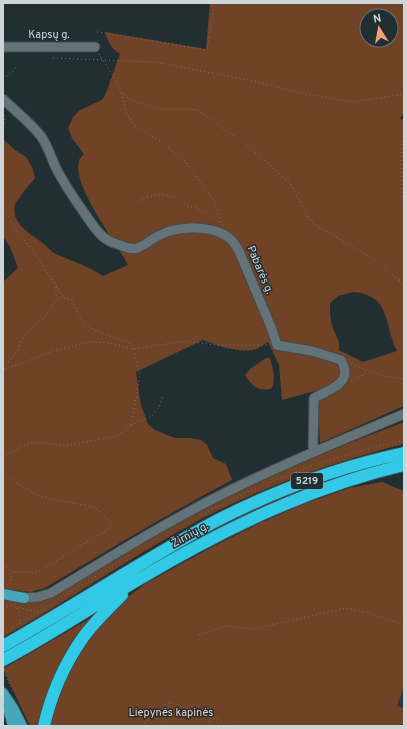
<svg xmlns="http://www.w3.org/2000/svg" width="407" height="729" font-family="Overpass,sans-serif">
<rect width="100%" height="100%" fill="#212f33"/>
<path fill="#243a40" d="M404 687V708L397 706Z"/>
<path fill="#704226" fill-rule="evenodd" d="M210 3H404V112L400 119 404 120V406L320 443 318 404 322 389 282 400 279 365 268 342C264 344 260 347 257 349 239 354 219 346 203 340L136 372 141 405 148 424 155 430 175 438H190L201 440 207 445 213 458 226 464 232 480C168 514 106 551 45 588L30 592 3 589V282L18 268 10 247 3 236V139L15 150 26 157 32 167 35 178C31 183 16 200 15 205 10 224 33 235 44 244 48 247 51 252 56 254 72 261 88 266 103 276L128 265C117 243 71 185 79 161 79 159 82 156 84 154L72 138 68 128 73 117 80 110 102 100 106 93 120 54C111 48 108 42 105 32L206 49ZM367 16H391V40H367ZM353 292C391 295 384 324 397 351L363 362 339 350C340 339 335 335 332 325 330 318 330 311 330 303L338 296Z
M266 358H270C272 366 277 381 271 389 257 391 252 386 245 375L250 369Z
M404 422V444C334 462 267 485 203 518 135 554 71 599 3 637V598C27 602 36 604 59 593 103 567 147 539 192 515 260 478 332 449 404 422Z
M310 449 198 502 49 589 193 503 228 485Z
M382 482 404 491V687L397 706 404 708V726H48L53 707 83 644 120 603 145 584 212 547 258 524 301 505 349 488Z
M99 613 38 726H30L3 669Z"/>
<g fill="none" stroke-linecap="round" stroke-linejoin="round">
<g stroke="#414c50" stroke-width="11">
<path id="minor" d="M3 47H95
M3 99C15 111 29 121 40 135 48 145 51 158 57 170 65 185 75 200 85 214 90 221 95 229 101 235 106 240 113 243 120 245 141 254 142 244 158 236 176 226 207 225 225 235 232 239 236 245 239 251L271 327 277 345 312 351 341 360C354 383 331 389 314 398L313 446 315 452
M24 598 38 597 51 593C109 558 166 522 227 492 284 463 345 439 404 414"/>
</g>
<g stroke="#414c50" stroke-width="12">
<path id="major" d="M3 594 24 598
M3 693 13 708 22 726
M8 708 13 726"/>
</g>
<g stroke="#414c50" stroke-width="14">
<path id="highway" d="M3 646C74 606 142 561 214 522 274 491 338 467 404 453
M3 660C50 635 94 605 141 578 224 529 310 487 404 465
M44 726C51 695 64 665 82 639 93 623 108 609 122 595"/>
</g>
<path stroke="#6a7679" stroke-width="1" stroke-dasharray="1 3" stroke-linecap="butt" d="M97 32 207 50 214 3
M99 54 115 79 122 93 130 99 145 105 161 109H192L201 112 248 146 290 183 308 217 314 224 381 264 404 286
M53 58 154 62 254 81 305 94 352 102 404 94
M3 79 12 72 16 67
M3 82 4 92
M122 93 126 113 134 125 160 141 185 161 213 199 223 226
M3 111 5 120 3 127
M404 120 401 166 404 222
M137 203 143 198 161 194 175 197 186 206 197 208 221 223
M3 211 9 217 16 230 34 252 62 295 65 297
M399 280 404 279
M56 287V299
M351 364 384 376 404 379
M4 370 53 351 90 342 108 343 134 349 185 341 216 345H269
M3 373 6 365 18 350 20 343 27 333 47 314 56 300 59 298H65L72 300C81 326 91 330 116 338 122 340 128 342 133 346L140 376 131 425
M351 381 362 376 366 370
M3 457 27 444 40 442 65 446 117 436 131 425 152 416 159 408 163 395
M3 475 37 495 54 500 90 506 98 510 110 522 111 527 107 530 37 572H13
M201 515C227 502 252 489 279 479 319 462 361 450 404 440
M3 565 13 572 9 587
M3 583 10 585
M3 607 11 606 39 612
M17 608 20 616 19 624
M3 633 48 606 132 554
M199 635 226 626 253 629 347 608 369 613 404 625
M3 672 13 691
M141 726 169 703
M161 726 170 702 236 726
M208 726 211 717"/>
<use href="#minor" stroke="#647377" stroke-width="9"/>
<use href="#major" stroke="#46a7ba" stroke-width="10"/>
<use href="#highway" stroke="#32c9e7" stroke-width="12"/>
</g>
<g text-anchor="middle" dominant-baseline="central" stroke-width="3" stroke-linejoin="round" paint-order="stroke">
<rect fill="#212f33" stroke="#99a3a6" stroke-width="1" x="291" y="473" width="32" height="16" rx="3"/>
<g font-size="10" font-weight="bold" fill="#cdd5d8">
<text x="307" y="481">5219</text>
</g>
<g font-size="11" fill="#cdd5d8" stroke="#212f33">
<text x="49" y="35">Kapsų g.</text>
<text transform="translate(260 270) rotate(67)">Pabarės g.</text>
<text transform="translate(190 535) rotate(-29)">Žirnių g.</text>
</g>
<g font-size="11" fill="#f6cfba" stroke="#212f33">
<text x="171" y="713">Liepynės kapinės</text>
</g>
</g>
<rect width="407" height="729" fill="none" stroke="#cdd5d8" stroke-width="8"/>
<g transform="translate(379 28) rotate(349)"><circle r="19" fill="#212f33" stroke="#667175"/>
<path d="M0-3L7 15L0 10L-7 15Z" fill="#efa377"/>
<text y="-6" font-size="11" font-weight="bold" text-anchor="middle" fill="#cdd5d8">N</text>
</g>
</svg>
